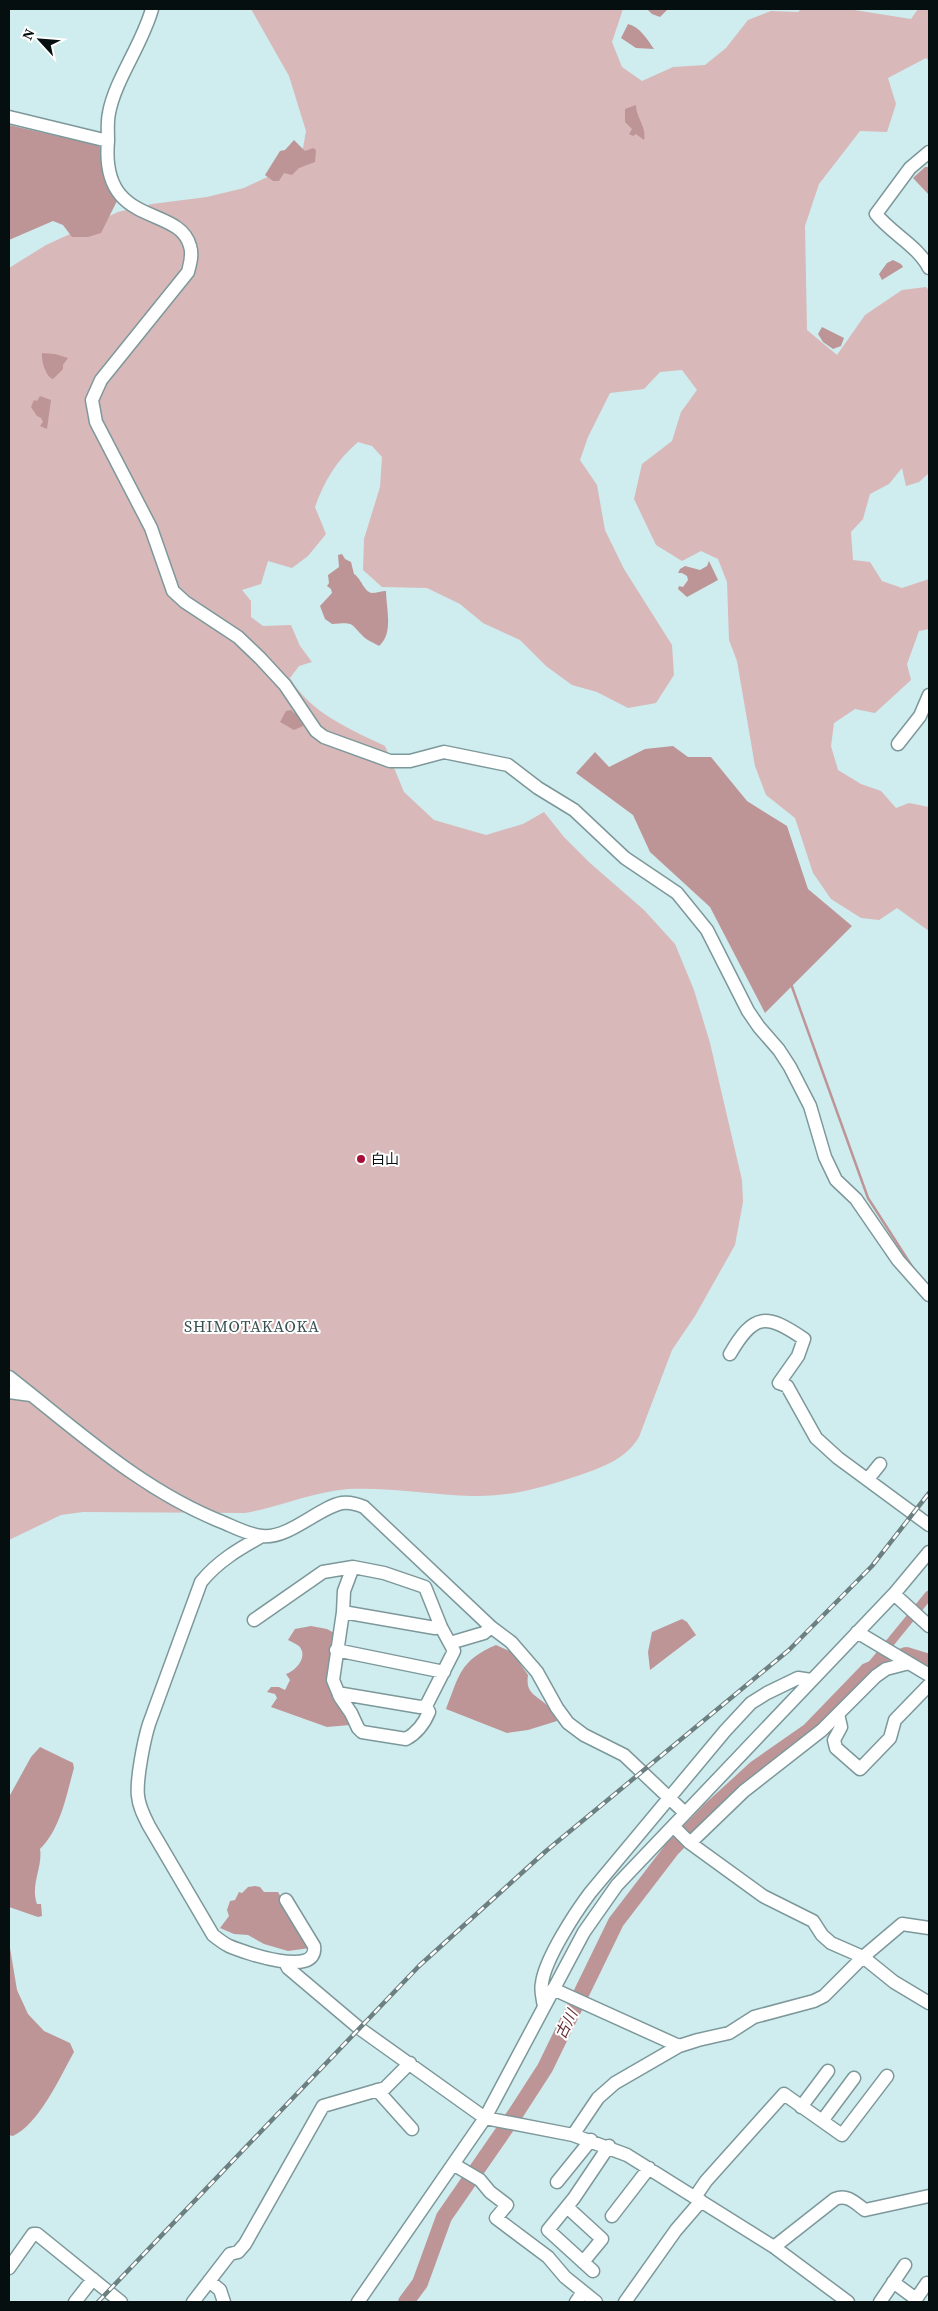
<svg xmlns="http://www.w3.org/2000/svg" width="938" height="2311" font-family="'Source Serif 4','Noto Sans JP',serif">
<rect width="100%" height="100%" fill="#cfecef"/>
<path fill="#d9b8b9" d="M251 9H623L612 42 622 67 642 81 673 67 705 65 726 48 748 20 771 11 798 12 801 9H848L911 19 918 9H929V61L926 58 888 78 896 104 887 132 860 131 819 184 805 226 807 330 837 355 865 315 902 290 926 287 929 290V473L919 482 906 486 902 468 889 484 870 494 863 519 851 532 853 560 870 562 882 581 902 588 929 579V629L919 631 907 664 911 680 875 713 855 709 834 723 831 746 838 770 861 784 881 791 896 808 909 803 929 807V931L897 908 879 920 861 918 831 899 813 873 795 818 766 795 755 766 737 661 729 640 727 582 718 559 701 551 682 561 656 545 634 499 642 464 672 441 681 412 697 390 682 370 660 372 644 389 610 393 588 437 580 460 597 485 605 530 624 569 672 645 674 675 656 703 628 708 597 692 572 685 546 666 520 640 483 623 460 604 427 588 382 587 363 570 364 539 380 487 382 457 372 446 358 442C337 460 324 481 315 507L326 534 308 556 292 568 268 561 261 584 242 590 251 601V617L263 626 291 625 300 646 312 662 299 666 290 678C310 713 350 729 385 746L404 792 434 820 486 835 523 824 544 812 564 837 590 863 644 910 675 944 694 990 710 1043 742 1180 743 1202 735 1245 695 1316 672 1350 639 1437C626 1459 603 1467 580 1475 544 1487 511 1497 473 1496 431 1495 390 1487 348 1489 312 1492 280 1507 245 1513L83 1512 61 1515 9 1540V268L46 245 118 212 152 204 207 197 244 188 293 165 303 148 306 131 289 76Z"/>
<path fill="#be9597" d="M647 9H668L660 17 652 14Z
M628 24C640 27 647 39 654 49L636 48 621 38Z
M636 105C636 118 647 127 644 140L636 134 633 136 629 134 632 129 625 122V109Z
M9 125 97 145 103 149C101 173 102 182 117 201L101 233 88 237H72L63 225 53 221 9 240Z
M294 140 305 151 313 148 316 150 315 162 299 168 292 175 284 173 279 181H273L265 175 280 151 285 150Z
M925 167H929V195L913 178Z
M893 260 901 264 903 267 882 280 879 274 887 263Z
M822 327 844 338 841 346 833 349 823 342 818 334Z
M42 353 55 354 68 358 63 365V369L53 379C46 377 41 361 42 353Z
M40 396 51 400 47 429 40 426 43 422 41 418 37 416 31 407 34 400 37 401Z
M342 554 345 559 351 562 354 574C361 578 364 592 372 593 376 593 382 591 386 591 386 608 394 633 379 646 375 643 368 641 365 638 349 623 356 622 332 624L325 619 320 606 332 593 331 589 327 586 329 583 328 575 339 567 338 555Z
M709 561 718 580 687 597 678 589 679 586 683 587 688 580 687 576 682 573H678L680 569 685 566 700 570 707 566Z
M291 710 294 713 302 711 299 718 303 721V726L294 730 280 722 286 711Z
M673 746 688 757H711L747 801 787 826 808 889 852 926 765 1013 710 907 650 852 633 815 576 773 595 752 609 767 645 749Z
M682 1619 687 1622 696 1635 650 1670 648 1652 652 1632Z
M311 1626 327 1629 336 1634 331 1642 330 1684 350 1725 327 1727 271 1707 277 1698 275 1694 267 1692 271 1687H279L285 1690 290 1680 286 1674C295 1671 309 1657 299 1646 296 1644 292 1642 288 1640L295 1629Z
M496 1645 512 1652 528 1675C526 1690 531 1693 542 1701 549 1706 553 1713 557 1721L528 1730 507 1733 446 1709C459 1676 460 1660 496 1645Z
M40 1747 73 1763 74 1768C66 1796 61 1828 40 1849 43 1867 30 1885 37 1904H41L42 1916 38 1917 9 1907V1797L31 1757Z
M255 1886 260 1887 264 1892H278L310 1948 288 1951 264 1944 248 1935 234 1934 220 1928 229 1916 227 1910 230 1901 235 1900 239 1892 242 1893 248 1887Z
M9 1922V1942L17 1990 28 2014 44 2031 70 2043 74 2052C60 2077 39 2124 13 2136L9 2135Z"/>
<g fill="none" stroke-linecap="round" stroke-linejoin="round">
<path stroke="#be9597" stroke-width="2.5" d="M791 984 868 1198 913 1268"/>
<path stroke="#be9597" stroke-width="9" d="M867 1671 929 1595"/>
<path stroke="#be9597" stroke-width="16" d="M406 2302 420 2283 444 2217 516 2113 545 2068 616 1922 672 1849 709 1811 756 1768 809 1731 867 1671 906 1655 929 1662"/>
<g stroke="#7d989a" stroke-width="15">
<path id="minor" d="M9 117 108 141C100 229 179 204 190 246 193 255 190 264 188 272L101 380 92 400 96 422 151 528 173 591 185 602 238 637 260 658 285 685 316 731 324 737 390 761H410L444 752 508 765 538 788 574 810 625 858 677 893 707 930 748 1011 759 1027 779 1050 790 1067 810 1106 825 1157 836 1180 856 1199 898 1260 929 1295
M108 141C108 132 107 122 109 113 115 80 142 45 152 9
M929 152 910 168 876 214C892 234 918 246 929 268
M898 744 920 716 929 695
M730 1354C754 1313 766 1313 804 1339L798 1356 779 1383 787 1386 816 1438 838 1458 929 1525
M9 1377C77 1430 141 1490 222 1522 234 1527 249 1535 262 1536 289 1539 319 1507 342 1503 350 1502 357 1504 364 1507L491 1627 511 1642 537 1672 557 1708 568 1723 584 1735 624 1755 685 1813
M9 1392 31 1395
M868 1479 880 1464
M262 1536C239 1549 218 1561 201 1582L149 1724C144 1740 136 1780 138 1796 139 1807 144 1816 149 1826L213 1935C218 1939 223 1943 229 1946 243 1952 319 1979 314 1946L286 1900
M894 1594 929 1626
M343 1612 435 1628 441 1627
M254 1620 323 1572 353 1567 384 1573 425 1587 441 1627 454 1651 426 1706 429 1712C424 1724 417 1733 406 1739L362 1732 358 1728 351 1713 340 1697 333 1680 343 1612 344 1591 353 1567
M857 1632 929 1675
M450 1643 484 1633 491 1627
M336 1650 444 1672
M339 1695 343 1694 420 1707 426 1706
M838 1714 841 1727 834 1740 836 1748 860 1769 890 1738 895 1720 929 1685
M673 1826 690 1843 763 1896 813 1921 822 1935 831 1943 863 1957 894 1982 929 2003
M690 1843 744 1791 822 1730 876 1676 886 1669 909 1663
M285 1962 288 1968 359 2028 485 2118 573 2135 627 2155 774 2247 848 2302
M553 1989 679 2046
M544 2007C543 1999 540 1991 542 1983 545 1959 575 1913 590 1893L725 1731 751 1703 767 1693 798 1678 811 1680
M377 2090 412 2129
M801 2107 828 2071
M822 2121 854 2078
M573 2135 598 2098 615 2083 679 2046 698 2040 729 2033 754 2017 814 2001 824 1996 863 1957 902 1924 929 1928
M453 2164 480 2180 490 2192 507 2205 496 2218 548 2257 565 2277 596 2302
M557 2182 591 2140
M695 2197 706 2181 784 2094 842 2135 887 2076
M567 2207 602 2239 583 2262
M612 2216 649 2168
M774 2247 835 2199C848 2194 855 2203 865 2210L929 2196
M9 2268 33 2234H37L121 2302
M593 2271 548 2230 574 2198 609 2146
M209 2281 220 2290 224 2302
M893 2282 916 2299
M75 2302 93 2279
M193 2302 230 2254 238 2252 245 2244 323 2106 385 2088 410 2063
M358 2302 485 2118 584 1932 617 1885 894 1594 929 1552
M576 2302 583 2292
M625 2302 676 2230 701 2201
M880 2302 905 2265
M914 2302 927 2283"/>
</g>
<use href="#minor" stroke="#fff" stroke-width="12"/>
<g stroke="#6c7f81" stroke-width="4.5">
<path id="rail" d="M98 2302 419 1966 546 1851 789 1650 872 1566 929 1493"/>
</g>
<use href="#rail" stroke="#fff" stroke-width="2.5" stroke-dasharray="8" stroke-linecap="butt"/>
</g>
<circle fill="#a60d38" stroke="#fff" stroke-width="2" cx="361" cy="1159" r="5"/>
<g text-anchor="middle" dominant-baseline="central" stroke-width="4" stroke-linejoin="round" paint-order="stroke">
<g font-size="14" fill="#060f10" stroke="#fff" text-anchor="start">
<text x="371" y="1159">白山</text>
</g>
<g font-size="15" font-style="italic" fill="#632c32" stroke="#fff">
<text transform="translate(566 2024) rotate(-64)">古川</text>
</g>
<g font-size="16" letter-spacing="1" fill="#385153" stroke="#fff">
<text x="252" y="1326">SHIMOTAKAOKA</text>
</g>
</g>
<rect width="938" height="2311" fill="none" stroke="#060f10" stroke-width="20"/>
<g transform="translate(40 40) rotate(296)" stroke="#ffffff" stroke-width="4" paint-order="stroke">
<path d="M0-4L9 19L0 12L-9 19Z" fill="#060f10"/>
<text y="-8" font-size="14" font-weight="bold" text-anchor="middle" fill="#060f10">N</text>
</g>
</svg>
